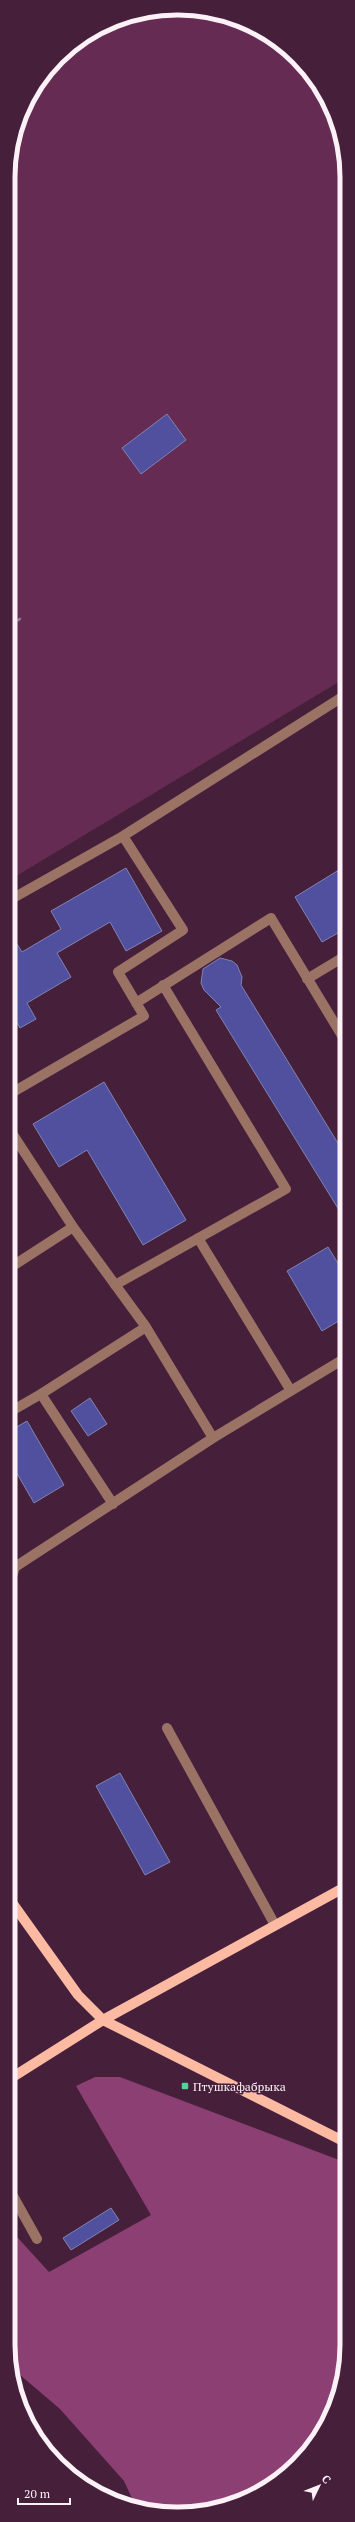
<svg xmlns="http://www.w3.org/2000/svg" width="355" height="2522" font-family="'PT Serif',serif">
<rect width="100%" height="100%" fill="#461f3a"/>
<path fill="#652b53" d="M189 8 243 21 297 57 330 103 347 166V677L8 881V166L26 102 66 50 123 17Z"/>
<path fill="#8b3f73" d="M95 2077H120L347 2163V2356L330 2419 289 2472 232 2505 167 2514 136 2507 124 2481 60 2409 13 2369 8 2344V2227L49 2272 151 2215 76 2086Z"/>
<path fill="#51509e" stroke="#7f83b3" d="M167 414 186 440 141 474 122 448Z
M347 865V928L322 942 295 897Z
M126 868 162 931 126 951 110 922 57 953 71 977 27 1003 36 1019 20 1028 8 1007V949L17 944 22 952 61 929 51 911Z
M220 958 232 961 237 965 242 977 241 985 347 1158V1223L216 1010 221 1007 204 990 201 983 203 969Z
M104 1082 186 1220 143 1245 87 1150 59 1167 33 1124Z
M328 1247 347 1278V1316L322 1331 287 1271Z
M90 1398 107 1424 88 1436 71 1411Z
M27 1421 64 1485 34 1503 15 1470 8 1474V1432Z
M120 1773 170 1862 145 1875 96 1786Z
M111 2208 119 2220 71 2250 63 2238Z"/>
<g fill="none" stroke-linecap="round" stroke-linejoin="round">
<path stroke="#94798b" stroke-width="2.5" stroke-dasharray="4 2" stroke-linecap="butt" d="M8 628 21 618"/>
<path stroke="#9a7365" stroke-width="10" d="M8 901 123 836 347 694
M307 979 347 955
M136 1003 271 918 347 1044
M8 1095 144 1016 118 972 183 930 123 836
M73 1227 146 1327 213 1438 347 1357
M198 1238 291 1391
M8 1269 73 1227 8 1127
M115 1285 286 1189 163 985
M8 1413 41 1394
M113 1504 41 1394 146 1327
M8 1589 15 1567 213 1438
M167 1728 275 1925
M8 2187 37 2239"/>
<path stroke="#fcbaa3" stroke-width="10" d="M8 1897 78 1995 103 2020 347 2143
M8 2080 103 2020 347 1886"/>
</g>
<rect fill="#4fd399" stroke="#461f3a" stroke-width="1.5" x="181" y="2082" width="8" height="8" rx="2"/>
<g text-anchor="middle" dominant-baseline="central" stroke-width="3" stroke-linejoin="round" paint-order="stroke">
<g font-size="12" fill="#fcf1f7" stroke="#461f3a" text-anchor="start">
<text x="193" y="2086">Птушкафабрыка</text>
</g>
</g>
<path d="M0 0H355V2522H0ZM177 15H178A162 162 0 0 1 340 177V2345A162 162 0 0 1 178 2507H177A162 162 0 0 1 15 2345V177A162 162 0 0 1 177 15Z" fill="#461f3a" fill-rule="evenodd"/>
<path fill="none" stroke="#fcf1f7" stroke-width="5" d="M177 15H178A162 162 0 0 1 340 177V2345A162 162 0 0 1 178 2507H177A162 162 0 0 1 15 2345V177A162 162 0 0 1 177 15Z"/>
<g transform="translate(319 2486) rotate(47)" stroke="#461f3a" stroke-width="3" paint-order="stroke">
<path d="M0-3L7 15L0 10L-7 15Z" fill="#fcf1f7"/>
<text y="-6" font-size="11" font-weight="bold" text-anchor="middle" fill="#fcf1f7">С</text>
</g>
<path d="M18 2498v6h52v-6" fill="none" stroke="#fcf1f7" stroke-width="2"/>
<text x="24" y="2498" font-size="12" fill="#fcf1f7" stroke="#461f3a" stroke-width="3" paint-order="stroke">20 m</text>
</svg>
